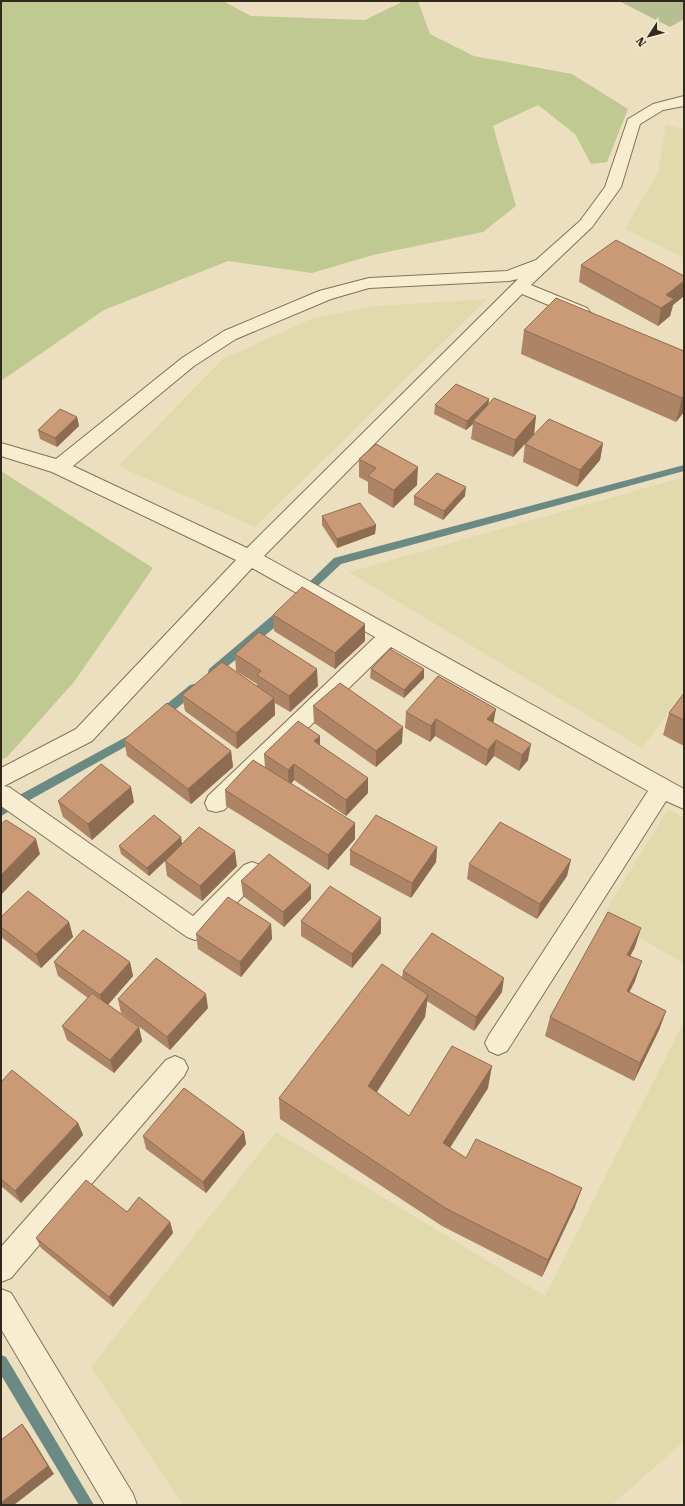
<svg xmlns="http://www.w3.org/2000/svg" width="685" height="1506" font-family="'Roboto Serif',serif">
<rect width="100%" height="100%" fill="#ecdfbf"/>
<path fill="#e1daac" d="M666 125 684 129V258L625 229 658 172Z
M487 299 255 527 118 466 223 359 313 318 375 306Z
M684 477V691L642 748 349 572Z
M668 809 684 818V964L603 915Z
M684 1021V1441L612 1505H183L91 1367 276 1132 545 1296Z"/>
<path fill="#c1c993" d="M1 1H223L251 16 365 20 404 1H418L430 34 474 56 572 74 628 109 607 162 591 164 575 134 538 105 493 126 516 206 483 232 373 255 312 273 228 261 104 310 1 381Z
M1 471 153 568 74 682 7 757 1 760Z"/>
<path fill="#b7be93" d="M619 1H684V19L670 27Z"/>
<g fill="none" stroke-linecap="round" stroke-linejoin="round">
<path fill="#6a8a83" fill-rule="evenodd" d="M684 465V471L341 564 307 596H299L298 593 334 558Z
M284 608 288 609 289 612 274 628 217 675 213 676 209 675 208 672 209 669 280 609Z
M194 684 198 685 199 688 198 691 165 718 161 719 157 718 156 715 157 712 190 685Z
M137 731 141 732 142 735 141 738 1 816V805Z
M1 1355 6 1357 94 1505H79L1 1375Z"/>
<g stroke="#837058" stroke-width="2">
<path id="minor" d="M684 96V106L663 110 640 124 621 187 592 227 531 285 587 308 590 312 587 316 581 318 575 316 522 294 264 556 684 789V809L666 801 507 1051 498 1055 489 1051 485 1043 489 1035 648 791 391 647 224 810 216 812 208 810 205 803 208 796 375 637 252 568 92 741 4 786 9 787 193 916 244 865 252 862 260 865 264 872 260 879 203 937 195 940 187 937 1 806V768L76 729 236 560 52 472 1 456V443L56 459 182 358 224 331 319 291 369 278 507 271 536 260 580 221 605 187 628 119 653 104ZM518 279 247 548 73 466 194 366 236 339 331 299 369 288 509 281Z
M175 1056 184 1060 188 1068 184 1076 11 1278 1 1282V1247L166 1060Z
M1 1289 11 1293 133 1494 137 1505H105L1 1329Z"/>
</g>
<use href="#minor" fill="#f7edd1" fill-rule="evenodd"/>
</g>
<path fill="#ad8465" d="M581 265 684 276V296L673 305 670 316 658 326 579 282Z
M524 330 684 351V412L676 422 521 354Z
M489 399 488 404 536 416 534 434 513 457 471 439 473 424 466 430 434 414 435 405Z
M77 417 79 426 57 447 40 439 38 430Z
M603 443 600 460 577 487 523 462 525 444Z
M359 459 417 485 393 508 368 493V482L359 477Z
M414 496H465L443 520 414 505Z
M322 516 376 525 375 534 337 548 322 525Z
M273 615 365 641 335 669 274 631Z
M235 654 318 686 290 712 275 703V715L237 749 185 711 182 695 257 687V684L236 671Z
M371 669 424 678 404 698 370 678Z
M684 693V746L663 735 669 713Z
M313 706 402 743 376 767 314 723Z
M406 712 494 723 528 760 519 771 494 756 486 766 435 736 430 742 405 728Z
M320 736V746L368 793 346 816 294 780 291 784 355 839 328 870 226 806 225 790 265 768 264 754Z
M124 740 231 751 233 767 191 804 127 756Z
M58 801 134 802 92 840 63 817Z
M181 837 182 843 237 866 202 901 167 876 165 861 149 876 121 854 119 846Z
M437 847 436 862 411 898 350 865V850Z
M469 864 567 876 537 919 467 879Z
M241 881 311 899 284 927 243 896Z
M1 917 69 922 73 937 41 968 1 937Z
M301 921 381 933 352 968 301 936Z
M271 924 272 939 241 977 198 949 196 934Z
M635 947 630 956 635 981 629 993 666 1011 659 1030 634 1081 545 1036 550 1017Z
M54 962H130L133 976 108 1005 139 1027 142 1041 114 1073 67 1040 62 1026 88 998 58 976Z
M403 971 502 992 474 1031 427 1001 425 1017 377 1092 409 1116 488 1088 450 1148 466 1158 575 1207 542 1277 442 1226 280 1119 279 1098 402 978Z
M118 999 208 1008 170 1050 121 1013Z
M1 1082 78 1123 83 1135 21 1203 1 1186Z
M244 1132 246 1144 206 1193 146 1149 143 1136Z
M127 1212 170 1222 173 1233 113 1307 41 1248 36 1238Z"/>
<path fill="#8d6c52" d="M684 281V296L673 305 670 316 658 326 661 308 666 295Z
M684 395V412L676 422 682 398Z
M489 399 488 409 473 421V424L466 430 467 421Z
M536 416 534 434 513 457 515 440Z
M77 417 79 426 57 447 55 438Z
M603 443 600 460 577 487 580 470Z
M418 467 417 485 393 508 394 490Z
M466 487 465 496 443 520 444 511Z
M376 525 375 534 337 548V539Z
M365 624V641L335 669V653Z
M317 669 318 686 290 712 289 696Z
M424 669V678L404 698V690Z
M274 698 275 715 237 749 236 733Z
M496 709 493 725 487 719Z
M436 719 435 736 430 742 431 726Z
M403 727 402 743 376 767V751Z
M320 736V752L314 741Z
M496 740 494 756 486 766 488 750Z
M531 744 528 760 519 771 522 755Z
M231 751 233 767 191 804 188 789Z
M294 764V780L289 786 288 770Z
M368 778V793L346 816V800Z
M131 787 134 802 92 840 88 824Z
M355 823V839L328 870V855Z
M181 837 182 845 149 876 147 868Z
M36 839 40 854 1 895V875Z
M437 847 436 862 411 898 412 883Z
M235 851 237 866 202 901 200 886Z
M571 860 567 876 537 919 540 904Z
M311 885V899L284 927 283 912Z
M381 918V933L352 968V954Z
M69 922 73 937 41 968 36 954Z
M271 924 272 939 241 977 240 962Z
M641 928 635 947 621 974 627 955Z
M642 961 635 981 620 1010 627 991Z
M130 962 133 976 104 1009 100 995Z
M504 978 502 992 474 1031 476 1017Z
M206 994 208 1008 170 1050 167 1037Z
M428 995 425 1017 367 1107 368 1086Z
M666 1011 659 1030 634 1081 640 1063Z
M139 1027 142 1041 114 1073 110 1060Z
M492 1066 488 1088 440 1163 443 1143Z
M78 1123 83 1135 21 1203 15 1191Z
M244 1132 246 1144 206 1193 203 1182Z
M582 1188 575 1207 542 1277 548 1260Z
M170 1222 173 1233 113 1307 109 1297Z
M22 1424 28 1432 54 1474 14 1505H1V1503Z"/>
<path fill="#c99a75" stroke="#8d6c52" d="M616 240 684 276V281L666 295 674 299 661 308 581 265Z
M556 298 684 351V395L682 398 524 330Z
M456 384 489 399 467 421 435 405Z
M494 398 536 416 515 440 473 421Z
M60 409 77 417 55 438 38 430Z
M549 419 603 443 580 470 525 444Z
M376 444 418 467 394 490 368 476 376 468 359 459Z
M437 473 466 487 444 511 414 496Z
M360 503 376 525 337 539 322 516Z
M302 587 365 624 335 653 273 615Z
M259 632 317 669 289 696 257 675 261 671 235 654Z
M390 649 424 669 404 690 371 669Z
M222 662 274 698 236 733 182 695Z
M438 676 496 709 487 719 531 744 522 755 496 740 488 750 436 719 431 726 406 712Z
M340 683 403 727 376 751 313 706Z
M684 693V720L669 713Z
M167 703 231 751 188 789 124 740Z
M298 721 320 736 314 741 368 778 346 800 294 764 288 770 264 754Z
M253 760 355 823 328 855 225 790Z
M101 764 131 787 88 824 58 801Z
M154 815 181 837 147 868 119 846Z
M376 815 437 847 412 883 350 850Z
M6 820 36 839 1 875V824Z
M500 822 571 860 540 904 469 864Z
M199 827 235 851 200 886 165 861Z
M269 854 311 885 283 912 241 881Z
M330 886 381 918 352 954 301 921Z
M28 891 69 922 36 954 1 927V917Z
M228 897 271 924 240 962 196 934Z
M608 912 641 928 627 955 642 961 627 991 666 1011 640 1063 550 1017Z
M83 930 130 962 100 995 54 962Z
M432 933 504 978 476 1017 403 971Z
M156 958 206 994 167 1037 118 999Z
M382 964 428 995 368 1086 409 1116 452 1046 492 1066 443 1143 466 1158 476 1139 582 1188 548 1260 445 1208 279 1098Z
M92 993 139 1027 110 1060 62 1026Z
M12 1070 78 1123 15 1191 1 1179V1082Z
M184 1088 244 1132 203 1182 143 1136Z
M86 1180 127 1212 139 1197 170 1222 109 1297 36 1238Z
M22 1424 48 1466 1 1503V1440Z"/>
<rect width="685" height="1506" fill="none" stroke="#33281c" stroke-width="4"/>
<g transform="translate(649 36) rotate(234)" stroke="#f3eace" stroke-width="3" paint-order="stroke">
<path d="M0-3L7 15L0 10L-7 15Z" fill="#33281c"/>
<text y="-6" font-size="11" font-weight="bold" text-anchor="middle" fill="#33281c">N</text>
</g>
</svg>
